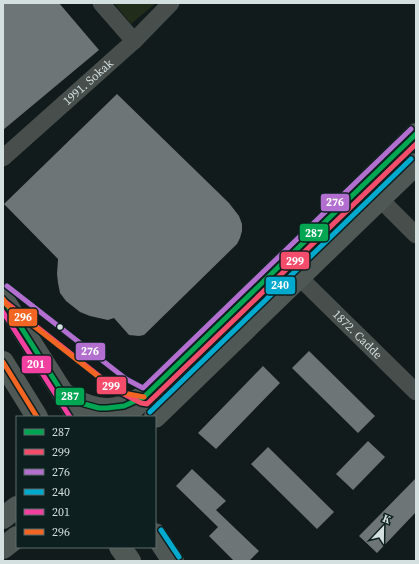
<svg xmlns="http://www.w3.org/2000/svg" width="419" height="564" font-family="'Source Serif 4',serif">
<rect width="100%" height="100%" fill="#111b1b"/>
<path fill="#212c1a" d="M114 3H156L131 24Z"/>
<path fill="#6d7577" d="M3 3H59L99 50 3 130Z
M117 94 229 203 239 216 242 224V231L240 238 237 244 144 335 139 336 129 335 114 318 108 320 90 316 80 312 66 301 60 293 58 283 57 274 58 259 4 204Z
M309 351 375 416 358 433 292 368Z
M263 366 280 383 216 449 198 433Z
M368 441 385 457 353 490 336 474Z
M268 447 334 512 317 529 251 464Z
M192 469 226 501 216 510 259 551 249 561H234L209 536 218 527 176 486Z
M416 478V512L377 553 359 536Z"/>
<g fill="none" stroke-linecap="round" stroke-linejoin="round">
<g stroke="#484e4b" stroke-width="17">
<path d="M101 3 134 41"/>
<path id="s1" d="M3 158 134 41 171 3"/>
<path d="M380 199 416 235"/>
<path id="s2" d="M299 277 416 392"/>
</g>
<path stroke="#4f5855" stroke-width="22" d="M3 299 78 417
M3 362 37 417
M63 393C79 403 97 412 116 408 124 407 132 403 139 399
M124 417 416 134
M155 417 416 164
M3 518 17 507
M155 534 173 561
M120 547 130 561
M3 548 17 537"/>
<g stroke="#0d1f1f" stroke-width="8">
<path id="bus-1" d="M7 305 62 392 84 404 99 408H107L124 406 144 397 416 134"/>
</g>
<g stroke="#0d1f1f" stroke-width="8">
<path id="bus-2" d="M3 300 118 391 141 403 147 404 416 144"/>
</g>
<g stroke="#0d1f1f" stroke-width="8">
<path id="bus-3" d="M7 286 126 379 143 388 411 129"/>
</g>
<g stroke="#0d1f1f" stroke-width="8">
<path id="bus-4" d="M150 412 411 159
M161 530 179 557"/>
</g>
<g stroke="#0d1f1f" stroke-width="8">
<path id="bus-5" d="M3 312 70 417"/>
</g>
<g stroke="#0d1f1f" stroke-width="8">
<path id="bus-6" d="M3 299 7 305 118 392 144 397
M3 362 37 417"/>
</g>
<use href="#bus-1" stroke="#00a651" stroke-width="5"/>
<use href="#bus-2" stroke="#f44d6c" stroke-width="5"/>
<use href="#bus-3" stroke="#b36fd0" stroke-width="5"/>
<use href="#bus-4" stroke="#00a9ce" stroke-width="5"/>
<use href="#bus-5" stroke="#f240a1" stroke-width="5"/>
<use href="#bus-6" stroke="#f26522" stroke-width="5"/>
</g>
<circle fill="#d4dfdf" stroke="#0d1f1f" stroke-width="1.5" cx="60" cy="327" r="3.5"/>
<g text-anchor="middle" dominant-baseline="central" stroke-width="4" stroke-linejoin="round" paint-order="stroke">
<g font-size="12" fill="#d4dfdf" stroke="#0d1f1f">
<text stroke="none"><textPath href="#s1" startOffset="114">1991. Sokak</textPath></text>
<text stroke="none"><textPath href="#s2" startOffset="82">1872. Cadde</textPath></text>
</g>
</g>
<g stroke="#0d1f1f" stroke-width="1.5">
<rect x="320" y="193" width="30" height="19" rx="4" fill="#b36fd0"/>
<rect x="299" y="223" width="30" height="19" rx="4" fill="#00a651"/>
<rect x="280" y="251" width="30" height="19" rx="4" fill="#f44d6c"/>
<rect x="265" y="276" width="31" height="19" rx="4" fill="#00a9ce"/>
<rect x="8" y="308" width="30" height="19" rx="4" fill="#f26522"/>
<rect x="75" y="342" width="31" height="19" rx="4" fill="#b36fd0"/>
<rect x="21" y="355" width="31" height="19" rx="4" fill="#f240a1"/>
<rect x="96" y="376" width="31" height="19" rx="4" fill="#f44d6c"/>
<rect x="55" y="387" width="30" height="19" rx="4" fill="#00a651"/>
</g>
<g font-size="11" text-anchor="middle" font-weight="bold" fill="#fff">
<text x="335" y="206">276</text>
<text x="314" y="237">287</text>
<text x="295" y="265">299</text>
<text x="280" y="289">240</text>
<text x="23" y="321">296</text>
<text x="90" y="355">276</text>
<text x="36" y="368">201</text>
<text x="111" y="390">299</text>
<text x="70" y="400">287</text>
</g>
<rect width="419" height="564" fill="none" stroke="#d4dfdf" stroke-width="8"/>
<rect x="16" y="416" width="140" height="132" fill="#0d1f1f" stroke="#5d6c6c"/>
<rect x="24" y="429" width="20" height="6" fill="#00a651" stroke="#5d6c6c"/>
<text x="52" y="436" font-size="12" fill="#d4dfdf">287</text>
<rect x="24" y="449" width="20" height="6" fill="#f44d6c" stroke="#5d6c6c"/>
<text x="52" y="456" font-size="12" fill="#d4dfdf">299</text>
<rect x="24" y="469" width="20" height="6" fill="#b36fd0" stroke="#5d6c6c"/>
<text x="52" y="476" font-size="12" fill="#d4dfdf">276</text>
<rect x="24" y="489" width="20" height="6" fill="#00a9ce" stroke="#5d6c6c"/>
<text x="52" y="496" font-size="12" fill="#d4dfdf">240</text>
<rect x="24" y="509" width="20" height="6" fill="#f240a1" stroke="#5d6c6c"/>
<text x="52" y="516" font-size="12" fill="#d4dfdf">201</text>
<rect x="24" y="529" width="20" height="6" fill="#f26522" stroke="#5d6c6c"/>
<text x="52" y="536" font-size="12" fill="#d4dfdf">296</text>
<g transform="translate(383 528) rotate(22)" stroke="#0d1f1f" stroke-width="3" paint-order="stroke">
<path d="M0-3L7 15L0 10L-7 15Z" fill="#d4dfdf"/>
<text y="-6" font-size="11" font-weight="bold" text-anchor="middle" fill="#d4dfdf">K</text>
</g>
</svg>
